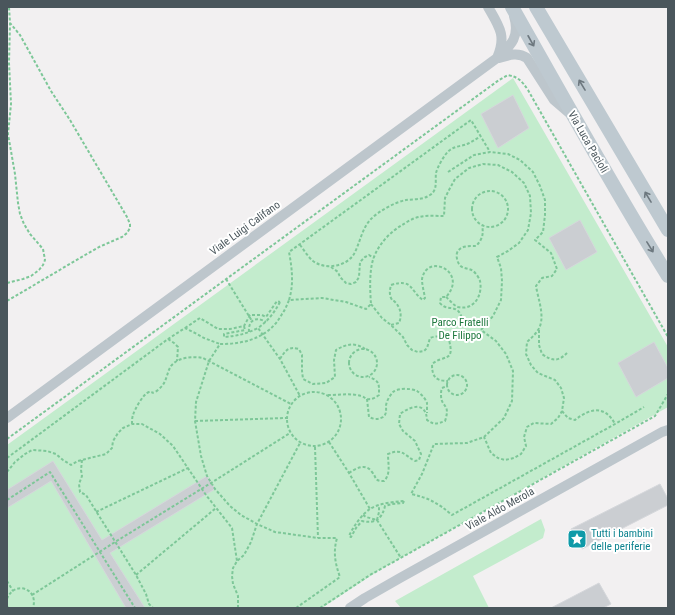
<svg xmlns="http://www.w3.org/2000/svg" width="675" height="615" font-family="'Roboto Condensed',sans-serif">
<rect width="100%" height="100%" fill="#f2f0f1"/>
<path fill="#c3eccd" d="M513 78 668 347V407L378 571 322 608H7V445Z
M541 519 545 530 543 538 473 576 489 608H401L395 601Z"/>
<path fill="#cbced2" stroke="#d5d7db" d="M513 95 529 128 498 148 481 114Z
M580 220 597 252 566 270 549 238Z
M654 342 668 368V378L636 397 618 363Z
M53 461 102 540 207 476 215 489 110 553 145 608H126L51 481 7 508V490Z
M660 484 668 499V505L582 549 571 529Z
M599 583 611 604 603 608H551Z"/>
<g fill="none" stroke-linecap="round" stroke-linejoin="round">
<path stroke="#7dc798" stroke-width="2" stroke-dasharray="3 2" stroke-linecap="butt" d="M448 172 474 155 490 152 508 154 520 160 533 172 540 186 545 200V215L543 232 535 240 551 253 557 269 552 276 542 278 536 286C538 299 546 318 538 330 535 335 531 338 527 342L526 354 531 365 538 373 555 380 561 388 564 398 562 411 558 418 551 424 534 423 527 427 524 437 526 446 521 454 514 458 505 460 498 458 491 453 484 437
M472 209a18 18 0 1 1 36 0a18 18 0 1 1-36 0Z
M300 245C304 250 308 257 313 261 325 270 346 267 354 254 360 243 362 228 371 219 379 211 395 202 406 200 414 199 423 200 430 195 438 190 435 181 436 173 437 168 445 153 450 150 455 146 462 146 467 144 472 142 476 139 481 136
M331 267 338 272 340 277 346 283 351 284 356 282 359 277 360 262 365 257 369 255 374 258
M226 279 252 321
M7 283 23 279 31 276 39 270 43 265 45 260 43 249 30 234 24 224 20 214 18 203 15 174 8 134 11 104 9 63 10 23 9 7
M446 297C450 300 453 305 458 307 474 311 483 295 480 281 479 278 476 273 473 271 468 267 461 270 458 262 457 259 456 256 457 253 460 245 470 246 476 246 482 240 484 234 482 226
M289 300C294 284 292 268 289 252L471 120 490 152
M7 301 85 255 99 247 122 237 127 233 130 228V224L127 217 70 120 51 91 20 35 10 23
M280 302C274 313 268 321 258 328L280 359 300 396
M371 304 382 318 391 325 403 337 407 345 412 350 418 352 424 351 427 348 430 338C437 335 443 337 449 340 455 363 444 354 432 364 432 376 435 381 448 381
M391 325 399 323C402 316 401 308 395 302 392 299 393 302 391 298 389 294 390 289 391 285 413 278 410 291 423 300L425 298C424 292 422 285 422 279 427 252 469 272 446 297H441L440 303C446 311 453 305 459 312 464 318 463 333 455 337 451 338 447 338 443 337
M244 326 245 330 224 334V337C237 336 246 334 258 328
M185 328 200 318 218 329H230L244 326 250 315H262L266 317 277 301 280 302
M539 330V345L542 354C552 361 558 362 567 353
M249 332C248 320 256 316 266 322
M168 339 174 343 178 347 177 361
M349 363a14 14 0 1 1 28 0a14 14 0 1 1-28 0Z
M280 359C285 351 288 346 299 349L302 355V371L303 379 313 384 326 383 335 377 334 360 336 350C346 344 355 342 365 349
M447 385a10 10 0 1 1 20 0a10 10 0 1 1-20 0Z
M287 419a27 27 0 1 1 54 0a27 27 0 1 1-54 0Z
M328 395C338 395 352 393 361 396 365 397 366 400 370 399 373 399 376 397 379 395 379 384 380 381 369 377
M367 399 369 417C373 419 378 420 383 417 387 414 386 410 386 406 386 402 390 395 393 392 398 388 411 388 417 391 420 393 426 399 427 403 427 406 427 410 427 413
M562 411 568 418 575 420C590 408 605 405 615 424
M195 421 286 418
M132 424C132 421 132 418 133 415 135 409 143 394 149 392 154 391 150 394 155 392 157 391 160 388 162 386 167 380 167 372 171 366 178 357 193 356 203 358L291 404
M7 439 499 80 508 75C518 77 522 81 528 90L668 337
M329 442 349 473 370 509
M315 447 318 538
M7 458 168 339 185 328 197 334 204 338 220 344
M82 460 81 470 82 476 79 484 80 492 86 495 136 575 146 594 149 604 153 608
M7 472 15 462 25 454 32 450 47 451 56 454 63 460 71 465 78 461 106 454 112 448 113 441 118 433 123 428 132 424H142L160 434 173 446 206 495 232 528 237 561
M349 473C356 468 366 463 372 472 377 478 374 481 384 481 391 474 388 464 388 454 402 448 404 455 415 461L419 460 421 454 415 441 403 431 399 424 400 414C411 406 426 401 427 420 434 425 437 424 445 421 451 403 441 408 441 395 441 393 441 391 442 388L447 386
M7 500 50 472 135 608
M404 501 403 503 392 504 385 506C382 519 375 524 362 521L356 528 351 537 349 536C353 527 362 514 370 509 379 503 393 502 404 501Z
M96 512 188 468
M363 515 366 517 377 520 379 512V506
M377 520 401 558
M136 575 216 508
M7 581 13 591
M32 595 115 542 211 483 290 433
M7 599C14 580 39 588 33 608
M7 606 8 608
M238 608V596L233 584 232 576 233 568 237 561 244 555 251 542 257 524 300 443
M296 608 340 577C335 563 333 552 337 538H318L275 532 257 524 241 515 230 506 215 489 207 476 201 456 195 421 196 402 209 361 220 344C245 344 269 338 282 314 285 310 287 305 289 300L322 298 346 302 366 309 371 304C370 291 369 269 374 257 379 244 390 232 402 225 407 222 413 218 419 217 427 215 436 216 444 216L445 198 449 190 455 179 469 168 483 164 498 165 512 172 524 183 530 196 531 213 528 230 519 243 508 251 497 257 501 268 502 281 501 300 493 316 481 330 496 341 506 354 513 371 512 401 504 418 484 437 467 443 434 444 422 474 411 494C429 498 438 503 452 515L615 424 644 407
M320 608 370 575 655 416 668 394"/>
<path stroke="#bdc6cc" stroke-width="10" d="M488 7C499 26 507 36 497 58
M499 58C509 55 518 52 527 58L554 100 568 112
M7 418 497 58C512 45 520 36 514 16
M350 608 365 598 400 578 662 432 668 430"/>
<path stroke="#bec9d0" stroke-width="14" d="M512 7C563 97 613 188 668 276
M536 7 668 230"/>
</g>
<defs><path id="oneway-shaft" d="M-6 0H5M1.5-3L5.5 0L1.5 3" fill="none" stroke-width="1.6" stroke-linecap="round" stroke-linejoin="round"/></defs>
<g stroke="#6d787f">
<use href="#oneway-shaft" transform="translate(531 41) rotate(61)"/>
<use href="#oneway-shaft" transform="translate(582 85) rotate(-121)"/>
<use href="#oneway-shaft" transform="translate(648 197) rotate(-121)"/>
<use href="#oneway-shaft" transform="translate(650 247) rotate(58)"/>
</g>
<defs>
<g id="sight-square" transform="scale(1)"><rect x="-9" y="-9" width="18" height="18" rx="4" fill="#0f9aa8" stroke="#fff"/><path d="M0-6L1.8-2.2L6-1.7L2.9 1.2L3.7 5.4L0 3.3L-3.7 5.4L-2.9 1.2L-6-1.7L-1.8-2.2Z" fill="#fff"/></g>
</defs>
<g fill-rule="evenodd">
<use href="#sight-square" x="577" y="539"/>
</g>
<g text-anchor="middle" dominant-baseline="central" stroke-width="4" stroke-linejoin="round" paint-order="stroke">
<g font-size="11" fill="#4a565c" stroke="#fff">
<text transform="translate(588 142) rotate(60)">Via Luca Pacioli</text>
<text transform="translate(245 228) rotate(-36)">Viale Luigi Califano</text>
<text transform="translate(500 509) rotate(-29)">Viale Aldo Merola</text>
</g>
<g font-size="11" fill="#1f793f" stroke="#fff">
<text x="460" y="322">Parco Fratelli<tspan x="460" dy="13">De Filippo</tspan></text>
</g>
<g font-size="11" fill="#0d838f" stroke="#fff" text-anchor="start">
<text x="591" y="533">Tutti i bambini<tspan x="591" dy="13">delle periferie</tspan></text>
</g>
</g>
<rect width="675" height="615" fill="none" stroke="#4a565c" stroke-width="16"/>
</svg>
